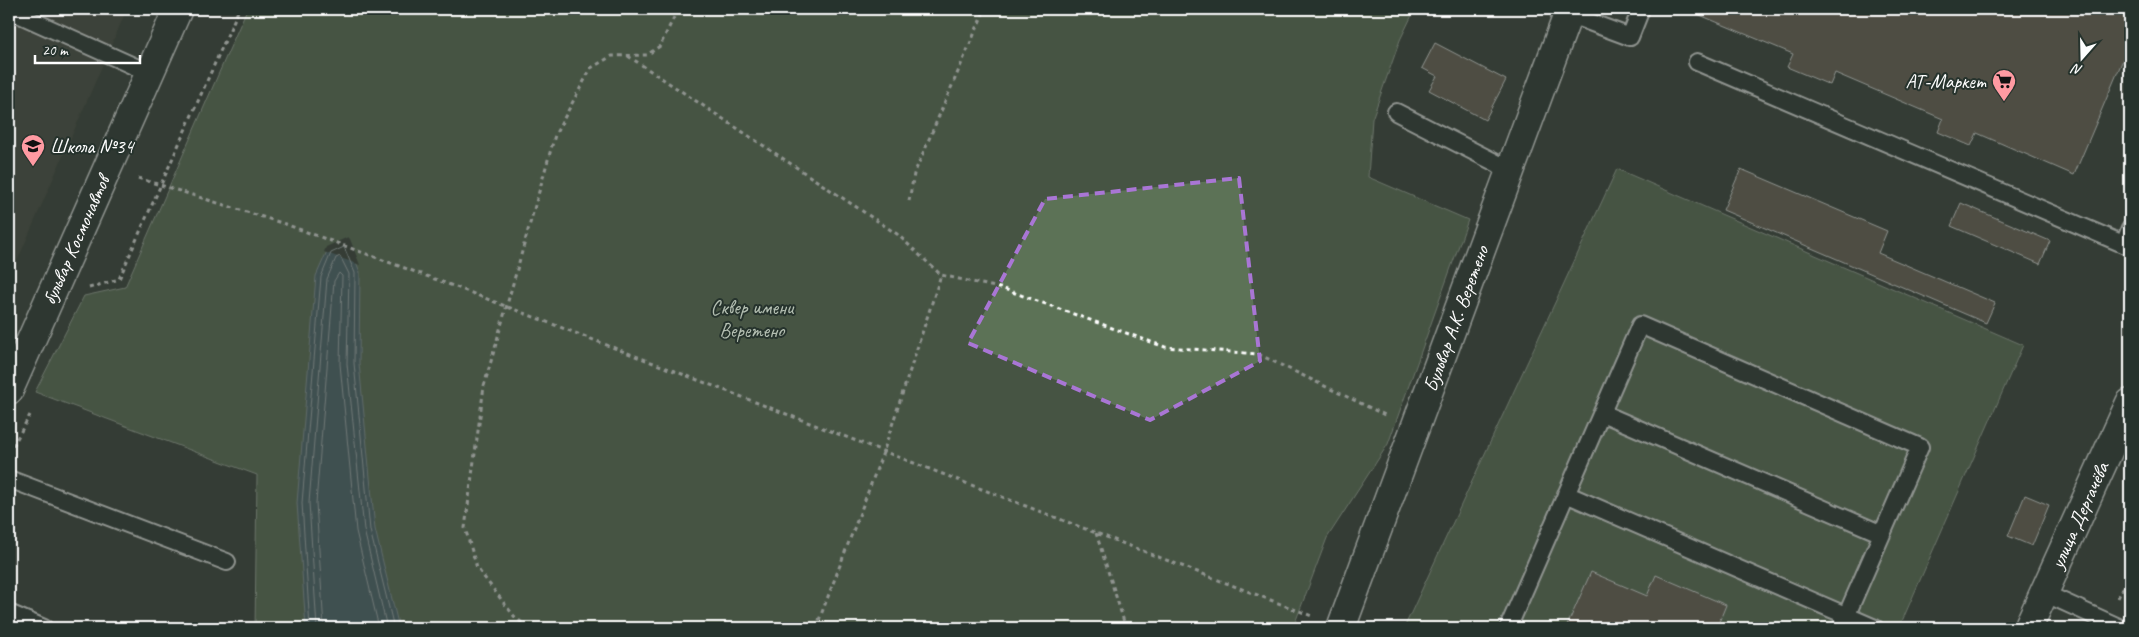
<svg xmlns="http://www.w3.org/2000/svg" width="2139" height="637" font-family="Caveat,sans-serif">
<rect width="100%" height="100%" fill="#343d35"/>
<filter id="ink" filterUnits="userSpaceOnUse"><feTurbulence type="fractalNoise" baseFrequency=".02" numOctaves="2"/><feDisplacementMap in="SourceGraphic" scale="10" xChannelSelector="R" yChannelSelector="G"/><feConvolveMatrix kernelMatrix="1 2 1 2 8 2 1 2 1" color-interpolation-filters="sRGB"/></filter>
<g filter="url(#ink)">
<path fill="#45483f" d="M9 9H127L9 280Z"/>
<path fill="#5b7256" stroke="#adb8aa" d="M247 9H1415L1400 40 1372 119 1368 177 1468 220 1388 444 1327 538 1293 628H255L257 475 35 392 84 296 125 287Z
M1617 169 2023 345 1899 628H1404Z"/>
<path fill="#4d6872" stroke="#94a4aa" d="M347 240 360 272 359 363 375 529 399 628H306L297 503 316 276 328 249Z"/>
<path fill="#343d35" d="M348 237 350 239 360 265 324 252 326 247Z"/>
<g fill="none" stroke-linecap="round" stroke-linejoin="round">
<path stroke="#b8c3c7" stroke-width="1" d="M310 628 302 503 321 277 331 253 344 247 355 273 354 363 370 530 394 628
M317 628 309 503 327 279 336 258 340 256 349 274 347 364 364 530 387 628
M324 628 316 503 334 281 339 273 342 276 340 364 356 531 379 628"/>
</g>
<path fill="#6d6356" stroke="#fff" d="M1697 9H2130V43L2074 175 1977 133 1971 146 1938 132 1943 119 1835 73 1830 85 1787 67 1793 54 1695 13Z
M1435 43 1506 80 1485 120 1429 90 1437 76 1422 68Z
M1741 169 1887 231 1878 253 1995 303 1986 323 1723 210Z
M1961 203 2050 241 2040 264 1951 226Z
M2025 495 2049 505 2032 546 2008 536Z
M1591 572 1647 596 1656 575 1726 605 1717 627 1720 628H1566Z"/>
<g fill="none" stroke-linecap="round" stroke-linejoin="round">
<g stroke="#fff" stroke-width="20">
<path id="service" d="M9 10 149 73
M1568 14 1630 37 1641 9
M1697 62 2130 247
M1396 112 1510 170
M2124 244 2130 229
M1602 413 1882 534
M9 479 227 562
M1566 494 1875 628
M2044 593 2121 628
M9 613 44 628
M1508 628 1640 325 1920 447 1841 628"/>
</g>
<g stroke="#fff" stroke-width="31">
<g id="minor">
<path id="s1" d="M9 390 178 9"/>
<path id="s2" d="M1341 628 1570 9"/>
<path id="s3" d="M2028 628 2130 403"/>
</g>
</g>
<path stroke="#fff" stroke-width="3" stroke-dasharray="4 4" stroke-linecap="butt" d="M628 56 897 234 941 275 1004 289 1165 347 1258 354 1387 416
M138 178 285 224 448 284 1312 616
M909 201 914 174 985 9
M89 288 119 279 239 9
M9 453 30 415
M1096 533 1126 628
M2118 598 2130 571
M528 628 514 616 477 568 465 528 484 386 555 135 591 68 612 56 647 55 660 46 678 9
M816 628 884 450 941 275"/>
<use href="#service" stroke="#26332d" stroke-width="16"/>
<use href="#minor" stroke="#26332d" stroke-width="28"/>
</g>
</g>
<path d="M0 0H2139V637H0ZM1239 178 1260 361 1150 420 968 343 1045 199Z" fill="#343d35" fill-opacity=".55" fill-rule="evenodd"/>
<path fill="none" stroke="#a976d5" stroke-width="4" stroke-dasharray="10 6" stroke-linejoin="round" d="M1239 178 1260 361 1150 420 968 343 1045 199Z"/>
<defs>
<g id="supermarket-pin" transform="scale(1.25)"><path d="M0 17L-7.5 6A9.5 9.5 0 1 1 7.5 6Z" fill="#ff9aa2" stroke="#26332d"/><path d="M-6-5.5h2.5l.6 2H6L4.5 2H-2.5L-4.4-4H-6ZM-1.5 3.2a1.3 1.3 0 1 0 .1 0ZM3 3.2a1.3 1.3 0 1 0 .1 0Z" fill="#111"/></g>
<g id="school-pin" transform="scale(1.25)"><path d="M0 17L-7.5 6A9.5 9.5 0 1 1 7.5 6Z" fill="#ff9aa2" stroke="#26332d"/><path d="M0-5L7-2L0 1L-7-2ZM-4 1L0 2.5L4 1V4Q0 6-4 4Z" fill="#111"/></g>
</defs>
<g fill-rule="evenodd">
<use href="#supermarket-pin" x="2004" y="81"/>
<use href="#school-pin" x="33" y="146"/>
</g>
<g text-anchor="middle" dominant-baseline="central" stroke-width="4" stroke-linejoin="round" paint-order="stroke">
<g font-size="20" fill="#fff" stroke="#26332d" text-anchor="end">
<text x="1986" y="81">АТ-Маркет</text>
<text x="50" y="146" text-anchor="start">Школа №34</text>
</g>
<g font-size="20" fill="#fff" stroke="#26332d">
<text stroke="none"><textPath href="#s1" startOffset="164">бульвар Космонавтов</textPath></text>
<text stroke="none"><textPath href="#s2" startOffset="330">Бульвар А.К. Веретено</textPath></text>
<text stroke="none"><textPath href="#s3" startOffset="124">улица Дергачёва</textPath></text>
</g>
<g font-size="20" fill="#b5c0b3" stroke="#26332d">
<text x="752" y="307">Сквер имени<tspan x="752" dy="23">Веретено</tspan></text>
</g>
</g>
<rect width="2139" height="637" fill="none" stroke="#26332d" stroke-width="30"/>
<rect x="15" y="15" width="2109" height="607" fill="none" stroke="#fff" stroke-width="2" filter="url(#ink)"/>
<g transform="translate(2082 58) rotate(200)" stroke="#26332d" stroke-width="4" paint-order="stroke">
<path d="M0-4L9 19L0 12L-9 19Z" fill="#ffffff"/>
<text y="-8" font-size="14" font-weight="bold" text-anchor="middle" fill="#ffffff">N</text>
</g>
<path d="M35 55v8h105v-8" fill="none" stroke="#ffffff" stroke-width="2.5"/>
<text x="42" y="55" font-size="15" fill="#ffffff" stroke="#26332d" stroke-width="4" paint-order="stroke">20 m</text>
</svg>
